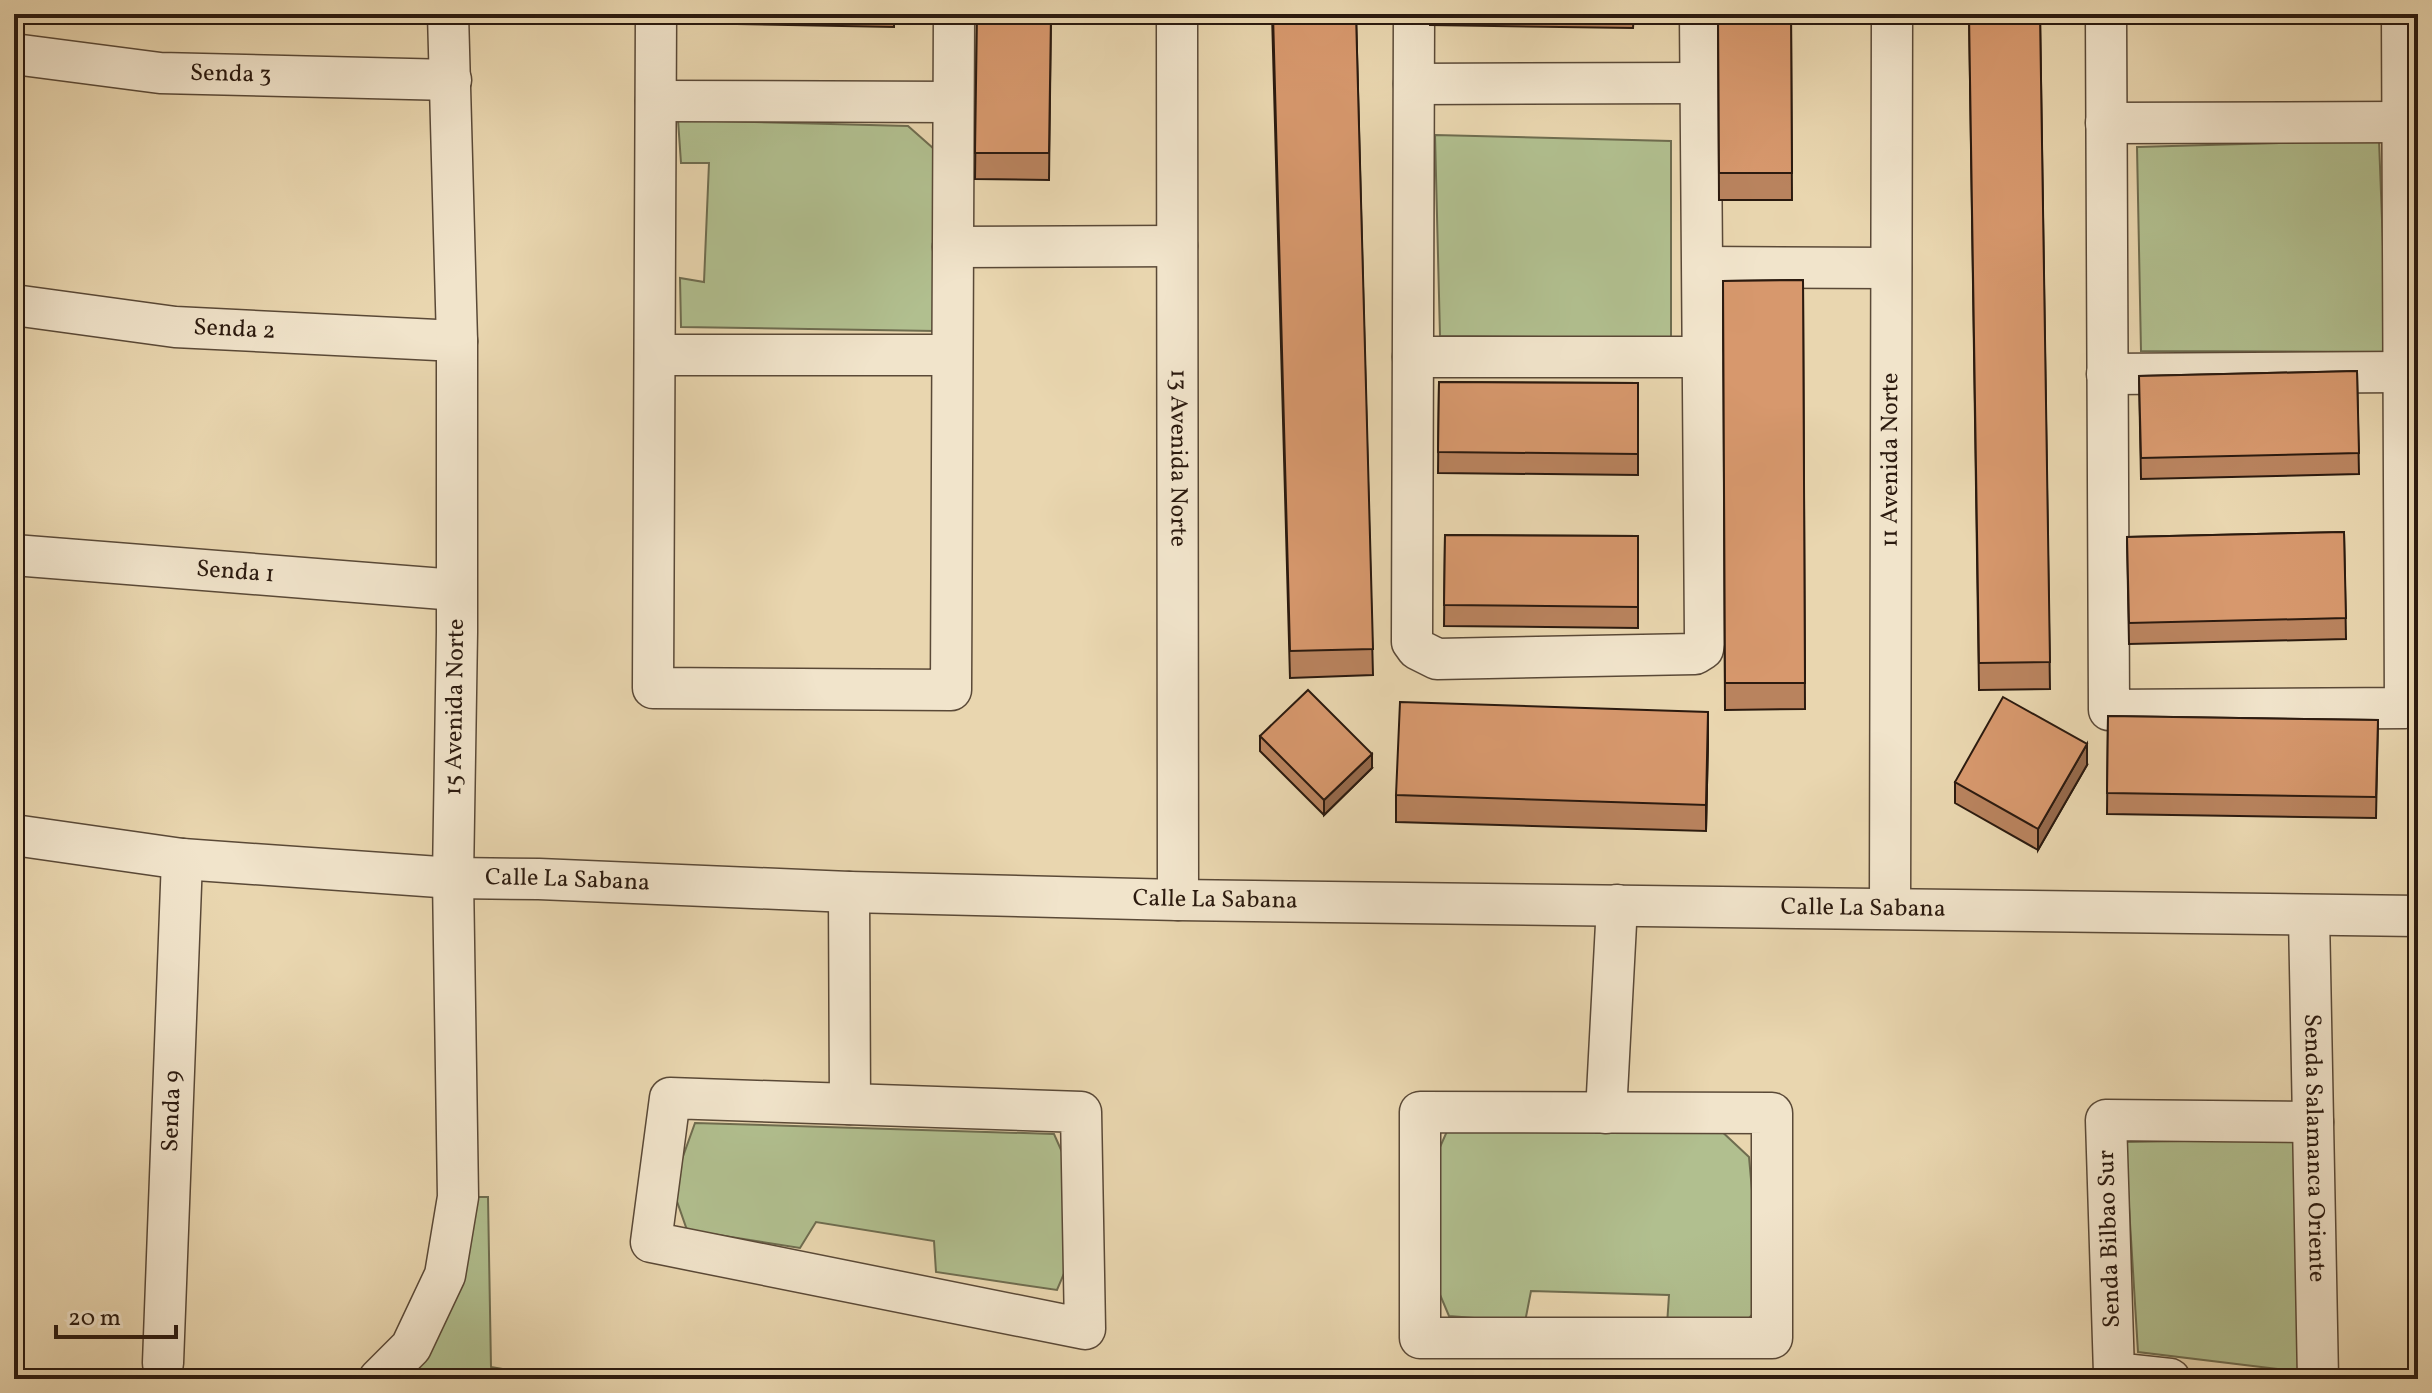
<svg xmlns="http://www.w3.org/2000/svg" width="2432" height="1393" font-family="Vollkorn,serif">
<rect width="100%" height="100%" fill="#e9d6af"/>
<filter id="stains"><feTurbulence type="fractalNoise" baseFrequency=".0025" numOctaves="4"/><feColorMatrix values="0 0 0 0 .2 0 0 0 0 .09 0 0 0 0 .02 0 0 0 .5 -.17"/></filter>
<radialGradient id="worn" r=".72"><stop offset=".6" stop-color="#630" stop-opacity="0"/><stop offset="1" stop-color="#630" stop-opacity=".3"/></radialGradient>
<path fill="#b1bf8f" stroke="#6e6c4f" stroke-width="2" d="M678 120 908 126 934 149 935 331 681 327 680 278 704 282 709 163H681Z
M1435 135 1671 141V338L1440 336Z
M2379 140 2387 352 2141 351 2137 147Z
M695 1123 1054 1134 1066 1161 1068 1264 1057 1290 936 1272 934 1241 816 1222 800 1248 687 1230 672 1187Z
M1717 1127 1749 1157 1762 1303 1739 1330 1667 1325 1669 1295 1531 1291 1525 1322 1449 1316 1438 1290 1436 1156 1448 1129Z
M2302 1139 2303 1372 2138 1352 2125 1142Z
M458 1197H488L491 1367 562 1379H404Z"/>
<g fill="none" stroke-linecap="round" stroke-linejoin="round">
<g stroke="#5a4937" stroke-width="43">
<g id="minor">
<path d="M656 14 653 688 951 690 954 14"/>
<path id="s1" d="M1177 14 1178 900"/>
<path d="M1414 14 1412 642 1417 649 1437 659 1695 654 1703 649 1705 637 1700 14"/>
<path d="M2106 14 2109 710 2405 708 2402 14"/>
<path id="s2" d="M14 54 160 73 451 80"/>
<path d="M1414 84 1701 83"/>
<path d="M656 101 953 102"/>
<path d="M2106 123 2402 122"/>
<path d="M953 247 1177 246"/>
<path d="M1703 267 1891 268"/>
<path id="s3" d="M14 305 175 327 457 341"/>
<path d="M655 355H952"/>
<path d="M1413 357H1703"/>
<path d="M2107 374 2403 372"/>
<path id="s4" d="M14 555 456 590"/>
<path id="s5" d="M14 835 182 859 453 878 539 879 849 892 1178 900 2418 916"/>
<path d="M849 892 850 1104"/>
<path id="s6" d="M1890 908 1892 14"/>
<path id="s7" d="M2309 916 2318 1379"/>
<path d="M670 1098 1081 1112 1085 1329 651 1242Z"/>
<path d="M1420 1112 1772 1113V1338H1420Z"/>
<path d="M1606 1113 1617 905"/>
<path id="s8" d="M163 1363 182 859"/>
<path id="s9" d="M379 1379 411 1347 445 1275 458 1197 453 878 457 632V341L448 14"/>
<path d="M2170 1379 2114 1373 2106 1120 2313 1122"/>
</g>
</g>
<use href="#minor" stroke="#f1e4cb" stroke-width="40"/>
</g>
<path fill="#b9835e" stroke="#2b1a0f" stroke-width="2" d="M682 14H894V27L682 23Z
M977 14H1051L1049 180 975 179Z
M1272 14H1356L1373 675 1290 678Z
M1430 14H1634L1633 28 1430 25Z
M1718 14H1791L1792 200H1719Z
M1969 14H2040L2050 689 1979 690Z
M1803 280 1805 709 1725 710 1723 281Z
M2357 371 2359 474 2141 479 2139 376Z
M1439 382 1638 383V475L1438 473Z
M2344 532 2346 639 2129 644 2127 537Z
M1445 535 1638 536V628L1444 626Z
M2108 716 2378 720 2376 818 2107 814Z
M1260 736 1372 768 1324 815 1260 751Z
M1708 739 1706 831 1396 822V795Z
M2087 765 2038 850 1955 803V782Z"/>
<path fill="#966a4c" stroke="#2b1a0f" stroke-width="2" d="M1708 712V739L1706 831V805Z
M2087 744V765L2038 850V829Z
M1372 754V768L1324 815V800Z"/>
<path fill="#d7986d" stroke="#2b1a0f" stroke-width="2" d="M977 14H1051L1049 153H975Z
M1273 14H1356L1373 649 1290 651Z
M1718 14H1791L1792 173H1719Z
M1969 14H2040L2050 662 1979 663Z
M1803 280 1805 683H1725L1723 281Z
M2357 371 2359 453 2141 458 2139 376Z
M1439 382 1638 383V454L1438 452Z
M2344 532 2346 618 2129 623 2127 537Z
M1445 535 1638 536V607L1444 605Z
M1308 690 1372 754 1324 800 1260 736Z
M2003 697 2087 744 2038 829 1955 782Z
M1400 702 1708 712 1706 805 1396 795Z
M2108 716 2378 720 2376 797 2107 793Z"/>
<g text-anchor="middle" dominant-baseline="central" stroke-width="6" stroke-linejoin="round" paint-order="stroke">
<g font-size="24" fill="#2b1a0f" stroke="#f1e4cb">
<text stroke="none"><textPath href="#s2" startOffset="218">Senda 3</textPath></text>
<text stroke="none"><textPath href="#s3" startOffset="222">Senda 2</textPath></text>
<text stroke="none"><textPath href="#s1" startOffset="444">13 Avenida Norte</textPath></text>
<text stroke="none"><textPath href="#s6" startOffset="448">11 Avenida Norte</textPath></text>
<text stroke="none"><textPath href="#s4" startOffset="222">Senda 1</textPath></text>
<text stroke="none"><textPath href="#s9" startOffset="694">15 Avenida Norte</textPath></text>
<text stroke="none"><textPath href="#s5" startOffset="556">Calle La Sabana</textPath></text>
<text stroke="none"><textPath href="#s5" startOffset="1204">Calle La Sabana</textPath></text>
<text stroke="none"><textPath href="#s5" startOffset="1852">Calle La Sabana</textPath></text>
<text stroke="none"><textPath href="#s8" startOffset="252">Senda 9</textPath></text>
<text stroke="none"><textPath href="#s7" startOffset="232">Senda Salamanca Oriente</textPath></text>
<text transform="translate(2110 1239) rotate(-92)">Senda Bilbao Sur</text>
</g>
</g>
<rect width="2432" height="1393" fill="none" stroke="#e9d6af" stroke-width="48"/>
<rect x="16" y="16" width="2400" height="1361" fill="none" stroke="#2b1a0f" stroke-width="4"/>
<rect x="24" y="24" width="2384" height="1345" fill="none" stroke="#2b1a0f" stroke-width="2"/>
<path d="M56 1325v12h120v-12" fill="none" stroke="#2b1a0f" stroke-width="4"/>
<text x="68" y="1325" font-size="24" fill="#2b1a0f" stroke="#f1e4cb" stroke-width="6" paint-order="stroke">20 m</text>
<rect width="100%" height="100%" filter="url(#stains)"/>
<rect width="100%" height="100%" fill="url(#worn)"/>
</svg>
